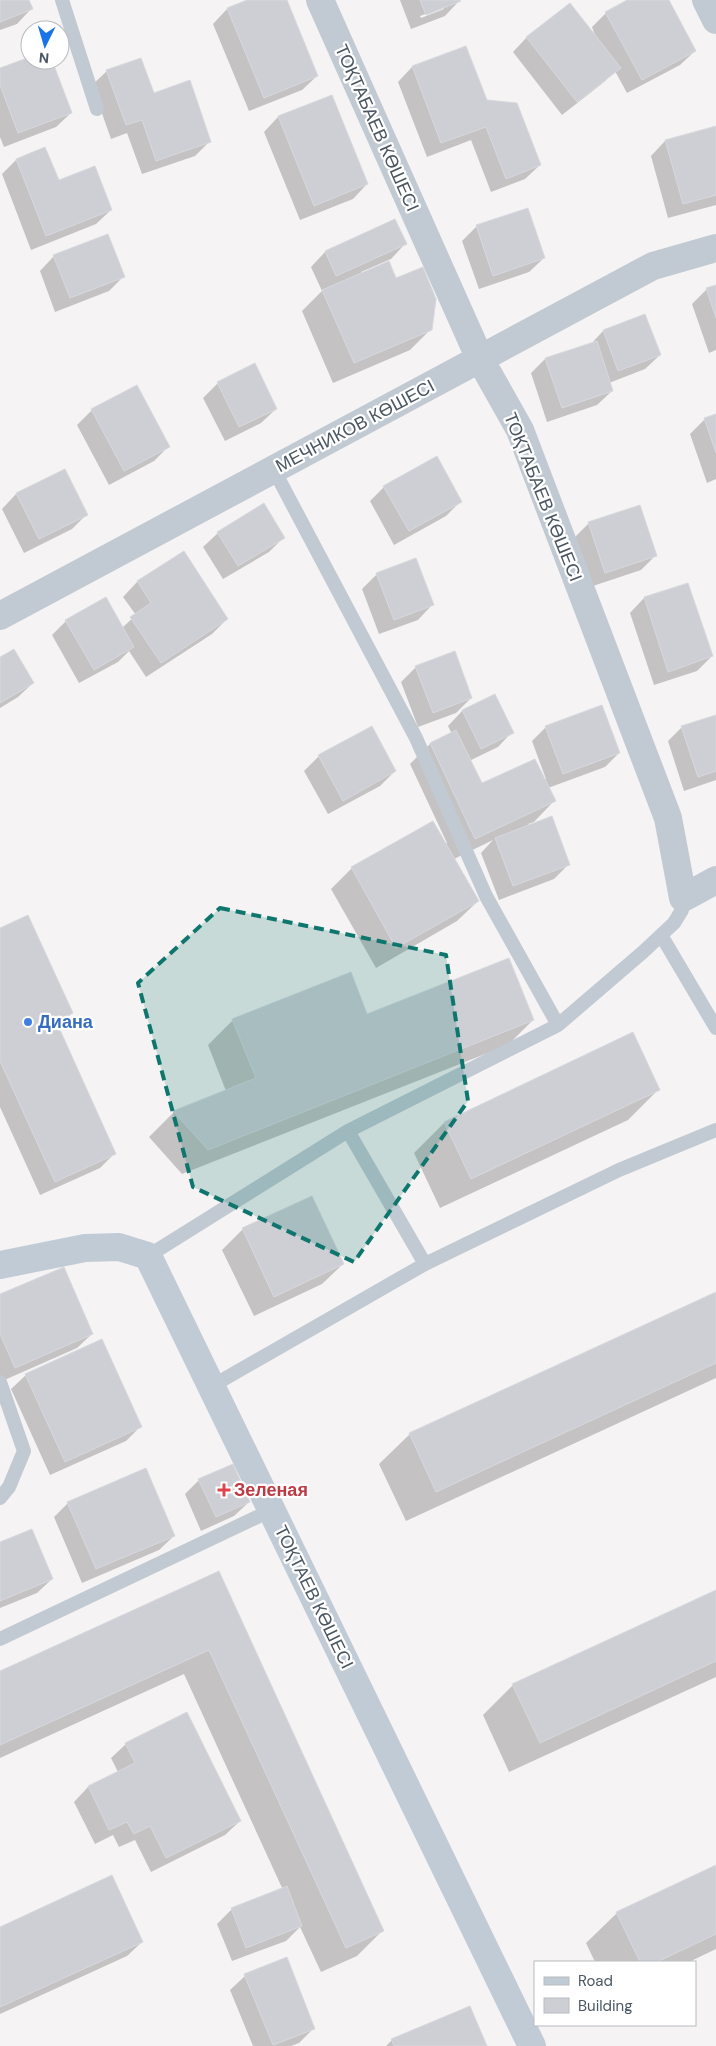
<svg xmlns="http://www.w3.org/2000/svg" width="716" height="2046" font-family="'DM Sans',sans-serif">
<rect width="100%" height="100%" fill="#f5f3f3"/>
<path fill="#0003" fill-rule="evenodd" d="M0 0H28L31 9 17 24 0 30Z
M250 0H286L317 76 302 90 249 111 213 24 227 9Z
M400 0H459V1L445 16 411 29ZM444 7V9L421 18 420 16Z
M630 0H667L695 51 680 65 627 93 615 71 604 82 562 115 513 52 527 37 596 38 592 27 606 13Z
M465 47 486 101 540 165 525 179 491 192 471 140 427 157 398 82 412 67Z
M30 58V60H51L71 113 56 127 4 147 0 137V70Z
M107 71 153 95 210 141 195 156 142 174 127 133 111 139 92 85Z
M331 96 367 184 353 199 300 220 264 132 278 117Z
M716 127V205L668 218 651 156 665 141Z
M45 149 58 182 111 210 96 224 31 250 2 174 16 160Z
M394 221 405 244 391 259 361 272 362 274 395 280 431 329 410 350 333 383 302 311 322 291 311 267 325 252Z
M477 226 544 258 529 272 479 289 462 241Z
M54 256 123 277 109 291 55 312 40 271Z
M716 286V350L709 353 692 304 706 290Z
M645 316 660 355 645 369 609 383 612 391 597 405 547 422 531 373 545 359 591 344 603 331Z
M218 383 276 409 261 423 225 441 203 398Z
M92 410 168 447 154 461 109 485 77 425Z
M716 416V479L707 483 690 434 705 419Z
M65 470 87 514 72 529 24 553 2 509 16 494Z
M384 487 461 501 446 516 394 545 370 501Z
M639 507 655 556 641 570 590 587 574 538 588 524Z
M218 533 283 538 269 552 223 579 203 547Z
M184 552 227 619 212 634 146 677 129 651 118 662 79 683 52 635 66 621 122 628 136 615 123 597 137 582Z
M377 574 432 605 418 620 379 634 362 589Z
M644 598 712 656 697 671 654 685 630 613Z
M0 658 33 683 18 697 0 708Z
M416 667 471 698 456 713 418 727 401 682Z
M494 696 512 732 498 747 469 761 481 785 546 779 532 741 546 727 619 753 605 767 548 788 554 801 534 822 528 824 569 864 554 879 499 900 481 853 493 840 454 859 478 901 457 921 376 968 331 889 352 868 433 823 445 844 447 843 410 764 430 744 452 734 448 726 462 711Z
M716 716V780L684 791 668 741 682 727Z
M319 756 395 771 380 786 328 814 304 771Z
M0 929 72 1013 57 1028 114 1154 100 1168 40 1195 0 1107Z
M366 1016 533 1020 508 1045 182 1174 149 1137 174 1112 226 1091 208 1045 233 1020Z
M659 1089 628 1120 440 1208 414 1153 444 1123Z
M243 1229 343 1264 322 1284 254 1316 222 1250Z
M716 1293V1378L406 1521 379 1464 410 1434Z
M0 1296 92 1334 77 1348 0 1382Z
M26 1375 141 1426 126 1441 50 1475 11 1389Z
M199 1480 249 1502 234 1516 201 1531 185 1494Z
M68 1503 174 1536 159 1550 82 1583 54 1517Z
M0 1543 52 1579 37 1593 0 1608Z
M219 1573 382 1931 357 1956 321 1972 300 1927 286 1941 232 1961 217 1924 232 1909 283 1890 184 1674 0 1758V1672Z
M716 1591V1677L509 1772 483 1715 513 1685Z
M126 1744 240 1821 225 1835 151 1872 135 1840 119 1847 113 1835 95 1844 74 1802 88 1787 118 1772 111 1758Z
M716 1866V1949L689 1962H595L586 1943 617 1913Z
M0 1928 142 1942 127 1956 0 2014Z
M286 1959 314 2028 299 2043 291 2046H253L230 1990 245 1976Z
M392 2040 486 2046H386Z"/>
<path fill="#cdcfd5" stroke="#d7d9de" d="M0 0H29L33 9 0 22Z
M247 0H287L318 76 264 98 227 8Z
M420 0H460L461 1 426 15Z
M627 0H669L696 51 642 80 605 12Z
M570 3 621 68 577 102 526 37Z
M466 46 487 100 517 103 541 165 506 179 486 127 441 143 412 66Z
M30 57V60H52L72 113 18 133 0 85V68Z
M141 58 154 93 190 80 211 142 156 161 142 120 126 125 106 70Z
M332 95 368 184 314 206 278 116Z
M716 126V195L683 204 665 140Z
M45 147 59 180 95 166 112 210 46 236 16 159Z
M528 208 545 258 493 276 476 225Z
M395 219 407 244 336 276 325 251Z
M108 234 125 277 70 298 53 255Z
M389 261 396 278 423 267 436 299 432 330 354 363 322 290Z
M716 285V318L706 288Z
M645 314 661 355 618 371 603 330Z
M597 341 613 391 562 408 545 358Z
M255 363 277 409 239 427 217 382Z
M137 385 170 447 124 471 91 409Z
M716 414V453L704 418Z
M437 456 462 502 409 531 383 486Z
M65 469 88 515 39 539 16 493Z
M264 503 285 538 238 566 217 532Z
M640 505 657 556 605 573 588 522Z
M184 551 228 619 161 663 130 617 151 603 137 581Z
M416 558 434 605 394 620 376 573Z
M688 583 713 656 668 672 644 597Z
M106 597 134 647 94 670 65 620Z
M14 649 34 683 0 703V657Z
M455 651 472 698 433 713 415 666Z
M495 694 514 733 481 749 462 710Z
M602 705 620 753 563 774 545 726Z
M716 715V771L698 777 681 726Z
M372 726 396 771 343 801 318 755Z
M456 730 482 783 535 759 556 801 475 839 430 743Z
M552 816 570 865 513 886 495 838Z
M433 821 479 901 396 948 351 867Z
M28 915 73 1013 56 1021 116 1154 55 1182 0 1061V928Z
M509 958 534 1020 208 1150 173 1111 256 1078 232 1019 351 972 367 1014Z
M633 1032 660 1090 471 1179 444 1122Z
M312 1196 344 1264 274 1297 242 1228Z
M64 1267 93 1334 15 1368 0 1334V1294Z
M716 1292V1363L436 1492 409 1433Z
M102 1339 142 1427 65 1462 25 1374Z
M233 1464 250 1502 216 1517 198 1479Z
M146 1468 175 1536 96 1569 67 1502Z
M32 1529 53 1579 0 1601V1542Z
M219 1571 384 1931 346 1948 209 1650 0 1745V1671Z
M716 1590V1661L540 1743 512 1684Z
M187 1712 241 1821 166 1858 150 1826 134 1834 127 1822 109 1830 88 1786 135 1763 125 1743Z
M716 1865V1934L657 1962H640L616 1912Z
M112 1875 143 1942 0 2007V1927Z
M287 1886 302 1926 246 1948 231 1908Z
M287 1957 315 2029 273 2045 244 1974Z
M470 2006 487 2046H394L391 2039Z"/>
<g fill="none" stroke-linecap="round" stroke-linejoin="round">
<path stroke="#c1cad2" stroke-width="14" d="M62 0 97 109
M274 470 416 738 486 896 558 1025
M661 935 716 1028
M348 1131 425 1264 619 1170 716 1130
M148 1256 348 1131 558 1025 643 952 674 923 682 910 683 898
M0 1382 24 1451 9 1487 0 1498
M212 1386 425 1264
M0 1639 272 1510"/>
<path stroke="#c1cad2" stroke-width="28" d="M320 0 480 359 520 430 668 818 683 898 716 880
M706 0 716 20
M0 616 653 266 716 248"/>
<path stroke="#c1cbd6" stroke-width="28" d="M0 1265 85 1248 119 1247 148 1256 532 2046"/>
</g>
<path fill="#0f766e" fill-opacity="0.2" stroke="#0f766e" stroke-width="4" stroke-dasharray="10 6" stroke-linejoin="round" d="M220 908 446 955 468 1101 354 1262 193 1187 138 983Z"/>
<circle fill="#3f7fe0" stroke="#fff" stroke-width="2" cx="28" cy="1022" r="5"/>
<path fill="#e0444e" stroke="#fff" stroke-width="2" d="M221.5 1482.5h5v5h5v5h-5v5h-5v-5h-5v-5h5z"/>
<g text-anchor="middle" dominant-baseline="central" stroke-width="4.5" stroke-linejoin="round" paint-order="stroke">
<g font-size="18" fill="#4a5661" stroke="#fff">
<text transform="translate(377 128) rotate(66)">ТОҚТАБАЕВ КӨШЕСІ</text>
<text transform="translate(355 426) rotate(-28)">МЕЧНИКОВ КӨШЕСІ</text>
<text transform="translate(543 497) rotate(68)">ТОҚТАБАЕВ КӨШЕСІ</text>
<text transform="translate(314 1597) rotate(64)">ТОҚТАЕВ КӨШЕСІ</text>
</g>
<g font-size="18" font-weight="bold" fill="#366cbe" stroke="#fff" text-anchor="start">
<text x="38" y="1022">Диана</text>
</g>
<g font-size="18" font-weight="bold" fill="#be3a42" stroke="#fff" text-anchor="start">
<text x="234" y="1490">Зеленая</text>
</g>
</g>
<rect x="534" y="1961" width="162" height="65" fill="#ffffff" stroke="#b7bbc0"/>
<rect x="544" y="1977" width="25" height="8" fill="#c1cbd6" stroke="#b7bbc0"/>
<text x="578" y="1986" font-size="15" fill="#4a5661">Road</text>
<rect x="544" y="1998" width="25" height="15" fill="#cdcfd5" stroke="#b7bbc0"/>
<text x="578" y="2011" font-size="15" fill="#4a5661">Building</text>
<g transform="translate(45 45) rotate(185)"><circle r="24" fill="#ffffff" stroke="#b7bbc0"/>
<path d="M0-4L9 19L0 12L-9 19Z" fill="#1a73e8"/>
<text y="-8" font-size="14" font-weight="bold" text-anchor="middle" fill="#4a5661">N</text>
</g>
</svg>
